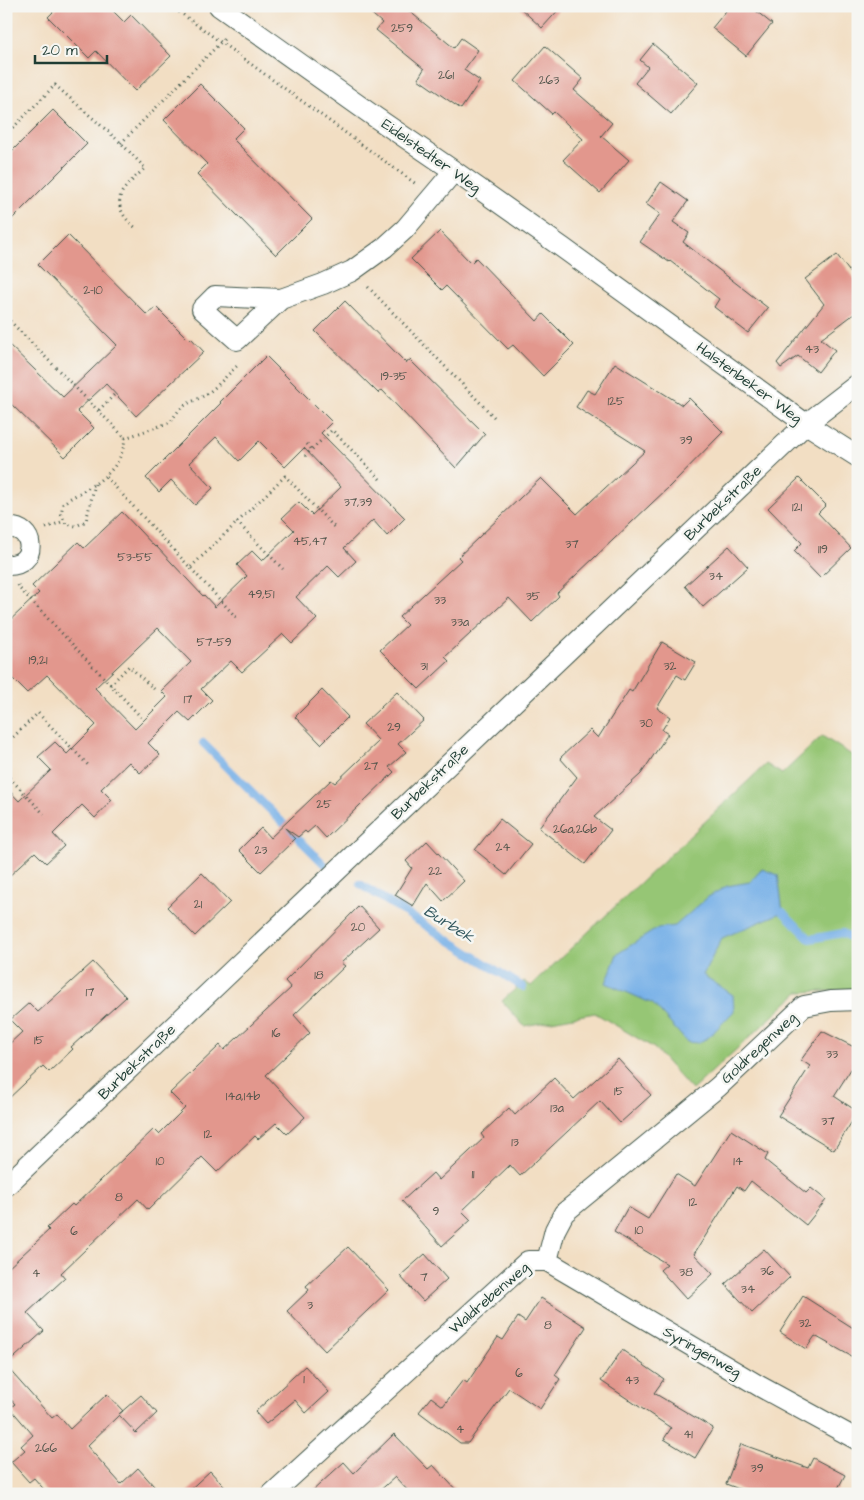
<svg xmlns="http://www.w3.org/2000/svg" width="864" height="1500" font-family="'Architects Daughter',sans-serif">
<rect width="100%" height="100%" fill="#f6f6f2"/>
<filter id="ink" filterUnits="userSpaceOnUse"><feTurbulence type="fractalNoise" baseFrequency=".02" numOctaves="2"/><feDisplacementMap in="SourceGraphic" scale="10" xChannelSelector="R" yChannelSelector="G"/><feConvolveMatrix kernelMatrix="1 2 1 2 8 2 1 2 1" color-interpolation-filters="sRGB"/></filter>
<filter id="wash" filterUnits="userSpaceOnUse"><feTurbulence type="fractalNoise" baseFrequency=".0096" numOctaves="4" result="noise"/><feDisplacementMap in="SourceGraphic" scale="20" xChannelSelector="R" yChannelSelector="G"/><feGaussianBlur stdDeviation="1.12" result="paint"/><feColorMatrix in="noise" values="0 0 0 0 0 0 0 0 0 0 0 0 0 0 0 0 0 1.4 0 .05"/><feComposite in="paint" operator="in"/></filter>
<g filter="url(#wash)">
<rect width="100%" height="100%" fill="#f2dec3"/>
<path fill="#96c675" stroke="#5a8254" d="M822 736 858 759V990L799 992 692 1090 654 1048 595 1013 524 1026 502 1001 524 981 531 986 766 764 782 774Z"/>
<path fill="#77b0e7" stroke="#4b768e" d="M762 869 778 875 783 912 722 938 703 975 733 995 734 1011 709 1037 698 1043 687 1042 653 1004 606 983 617 954 658 928 675 926 708 897 727 886 750 882Z"/>
<g fill="none" stroke-linecap="round" stroke-linejoin="round">
<path stroke="#77b0e7" stroke-width="8" d="M203 743 324 864
M360 884 523 987
M783 912 810 939 843 933 858 943"/>
</g>
<g id="blocks">
<path fill="#e2978d" fill-rule="evenodd" d="M59 6H108L124 22 131 15 171 56 135 91 96 51 89 58 48 17Z
M363 6H403L454 48 461 38 478 50 464 70 480 81 461 109 418 79 424 69 376 30 382 23Z
M518 6H562L542 28Z
M730 6H750L772 24 746 56 712 28Z
M653 44 698 83 671 114 635 83 648 67 640 60Z
M545 46 583 79 574 90 612 123 601 136 629 160 600 193 563 160 583 139 554 112 552 114 515 81Z
M200 84 244 128 233 139 312 219 276 255 197 174 207 164 164 120Z
M53 110 87 144 6 225V157Z
M661 182 688 201 673 222 689 233 683 242 768 308 748 333 714 307 719 299 670 261 669 262 640 242 660 214 646 204Z
M440 231 471 263 476 258 537 321 543 314 574 345 543 376 513 345 508 349 446 286 442 290 411 259Z
M68 235 147 315 156 307 189 340 191 338 204 352 136 416 106 384 77 411 94 428 65 457 6 399V342L63 397 117 345 38 265Z
M837 255 858 283V311L821 339 835 350 818 372 798 356 781 368 777 363 824 304 805 279Z
M345 301 406 363 410 360 485 434 456 468 382 390 378 393 315 331Z
M266 356 332 422 321 433 405 518 387 536 373 520 344 548 356 561 339 577 328 566 296 597 317 619 292 643 283 634 242 672 231 661 201 689 212 700 190 722 179 712 148 743 160 755 140 773 129 762 101 789 112 800 95 818 82 805 53 834 64 846 46 863 35 852 6 879V787L19 801 51 770 38 757 55 742 67 754 96 725 47 675 27 693 6 672V624L39 593 32 586 78 542 84 548 122 512 155 547 156 546 203 596 204 595 215 607 247 576 237 565 252 551 262 561 294 530 282 518 299 502 312 515 341 487 304 448 285 467 259 441 239 461 216 437 189 463 213 488 195 505 171 480 159 492 146 478 221 403 220 402ZM158 628 191 662 161 691 167 697 135 729 95 688Z
M615 363 682 405 689 398 723 432 669 487 557 593 559 596 532 622 509 598 445 657 449 661 419 689 380 650 407 625 399 617 461 560 458 557 541 478 577 514 645 451 576 407 587 390 595 394Z
M799 478 826 505 818 513 851 548 820 578 794 551 802 543 768 508Z
M729 546 748 567 703 607 685 586Z
M662 642 696 662 685 680 677 675 657 708 670 717 662 730 668 734 641 774 594 817 611 830 585 864 539 828 577 777 560 758 590 730 598 738 629 690 632 692Z
M322 690 348 717 321 744 295 717Z
M397 692 424 720 398 744 406 752 389 767 394 772 326 838 315 826 307 833 305 831 298 837 285 828 295 839 261 872 239 850 261 828 270 838 331 780 335 783 379 741 363 724Z
M500 819 531 844 506 875 475 850Z
M427 841 464 881 443 901 427 883 413 906 395 895 412 868 406 861Z
M202 873 230 902 195 936 167 907Z
M359 906 379 928 341 963 345 966 294 1015 310 1033 266 1075 305 1117 287 1134 276 1123 258 1139 255 1136 217 1172 202 1157 148 1210 138 1199 61 1273 65 1278 27 1313 44 1331 6 1365V1270L49 1230 47 1228 72 1204 74 1206 154 1129 159 1134 185 1108 170 1093 220 1045 224 1050 291 988 285 981Z
M93 962 126 997 71 1047 73 1049 49 1072 43 1066 6 1101V1047L22 1032 10 1020 29 1003 38 1012Z
M822 1031 858 1049V1058L834 1096 858 1112 834 1150 778 1116 810 1066 801 1060Z
M618 1059 651 1095 620 1123 600 1101 520 1176 510 1165 462 1211 471 1220 442 1246 402 1201 433 1173 439 1180 484 1138 481 1134 509 1108 515 1115 554 1078 574 1099Z
M731 1130 768 1154 765 1160 806 1193 811 1188 826 1200 806 1225 751 1181 744 1191 737 1186 694 1254 713 1274 686 1299 660 1270 667 1264 614 1232 628 1207 648 1219 676 1174 695 1186Z
M348 1247 389 1290 325 1351 287 1311 309 1290 306 1286Z
M764 1249 790 1277 752 1313 725 1284Z
M425 1254 447 1279 423 1301 400 1276Z
M803 1296 858 1331V1360L815 1336 806 1349 780 1332Z
M541 1298 586 1327 555 1375 560 1379 540 1409 509 1388 468 1443H460L419 1412 431 1397 443 1406 463 1380 467 1383 498 1337 503 1340 518 1317 525 1322Z
M622 1350 664 1379 654 1393 713 1428 695 1458 664 1439 671 1428 601 1381Z
M6 1366 52 1418 57 1414 70 1429 107 1394 123 1411 119 1414 141 1395 157 1413 136 1433 119 1415 87 1446 121 1484 138 1468 161 1494H48L34 1478 29 1482 11 1462 25 1450 21 1446 33 1435 10 1408 15 1404 6 1394Z
M305 1366 329 1392 306 1413 295 1400 266 1424 255 1412Z
M394 1434 428 1469 433 1465 460 1494H411L395 1477 376 1494H309L344 1462 354 1473Z
M741 1444 808 1468 813 1458 845 1475 835 1494H752L726 1484Z
M210 1471 231 1494H185Z"/>
</g>
</g>
<g filter="url(#ink)">
<use href="#blocks" fill-opacity="0" stroke="#3f5549" stroke-width="1"/>
<g fill="none" stroke-linecap="round" stroke-linejoin="round">
<g stroke="#3f5549" stroke-width="22">
<path id="street" d="M219 6 375 117 454 171 563 248 806 424 858 457
M281 299 237 340 202 309 215 296 281 299 323 284 352 271 384 248 405 229 454 171
M6 528C36 524 39 567 6 565
M6 1186 806 424 858 384
M547 1261 761 1387 858 1440
M272 1494 528 1261H547L555 1230 564 1213 718 1087 804 1006 831 1001 858 1000"/>
</g>
<path stroke="#3f5549" stroke-width="3" stroke-dasharray="1 4" stroke-linecap="butt" d="M171 6 416 184
M6 135 55 85 121 143 145 168C139 174 124 187 121 194 116 209 126 220 136 228
M121 143 226 37
M368 287 494 417
M10 321 125 438
M99 410 115 394
M125 438 171 422C183 400 191 405 208 393 219 385 228 374 238 365
M307 444 312 450
M305 456 332 430 381 480
M106 477 236 617
M95 484 86 521 76 526 66 524 61 514 63 504C69 498 77 495 83 491 106 478 122 465 125 438
M237 522 283 569
M46 528 64 521
M191 567 285 476 334 527
M18 585 20 589 141 717
M110 685 129 666 154 689
M6 744 38 713 88 765
M6 774 44 814"/>
<use href="#street" stroke="#fff" stroke-width="20"/>
</g>
</g>
<g text-anchor="middle" dominant-baseline="central" stroke-width="5" stroke-linejoin="round" paint-order="stroke">
<g font-size="12" fill="#50544a">
<text x="402" y="28">259</text>
<text x="446" y="75">261</text>
<text x="549" y="80">263</text>
<text x="93" y="290">2-10</text>
<text x="812" y="349">43</text>
<text x="394" y="376">19-35</text>
<text x="616" y="401">125</text>
<text x="686" y="440">39</text>
<text x="358" y="502">37,39</text>
<text x="797" y="507">121</text>
<text x="310" y="541">45,47</text>
<text x="572" y="544">37</text>
<text x="823" y="549">119</text>
<text x="135" y="557">53-55</text>
<text x="716" y="576">34</text>
<text x="261" y="594">49,51</text>
<text x="533" y="596">35</text>
<text x="440" y="600">33</text>
<text x="460" y="622">33a</text>
<text x="214" y="642">57-59</text>
<text x="38" y="660">19,21</text>
<text x="424" y="666">31</text>
<text x="670" y="666">32</text>
<text x="188" y="699">17</text>
<text x="646" y="723">30</text>
<text x="394" y="727">29</text>
<text x="371" y="766">27</text>
<text x="324" y="804">25</text>
<text x="575" y="829">26a,26b</text>
<text x="503" y="847">24</text>
<text x="261" y="850">23</text>
<text x="435" y="871">22</text>
<text x="198" y="904">21</text>
<text x="358" y="927">20</text>
<text x="319" y="975">18</text>
<text x="90" y="992">17</text>
<text x="276" y="1033">16</text>
<text x="39" y="1040">15</text>
<text x="832" y="1054">33</text>
<text x="619" y="1091">15</text>
<text x="243" y="1096">14a,14b</text>
<text x="557" y="1108">13a</text>
<text x="828" y="1121">37</text>
<text x="208" y="1134">12</text>
<text x="515" y="1142">13</text>
<text x="160" y="1161">10</text>
<text x="738" y="1161">14</text>
<text x="473" y="1174">11</text>
<text x="119" y="1197">8</text>
<text x="693" y="1202">12</text>
<text x="436" y="1211">9</text>
<text x="639" y="1230">10</text>
<text x="74" y="1231">6</text>
<text x="767" y="1271">36</text>
<text x="686" y="1272">38</text>
<text x="36" y="1273">4</text>
<text x="424" y="1277">7</text>
<text x="748" y="1289">34</text>
<text x="310" y="1305">3</text>
<text x="805" y="1323">32</text>
<text x="548" y="1325">8</text>
<text x="519" y="1373">6</text>
<text x="304" y="1379">1</text>
<text x="632" y="1380">43</text>
<text x="460" y="1429">4</text>
<text x="688" y="1434">41</text>
<text x="46" y="1448">266</text>
<text x="757" y="1468">39</text>
</g>
<g font-size="15" fill="#1f3d34" stroke="#f6f6f2">
<text transform="translate(431 156) rotate(35)">Eidelstedter Weg</text>
<text transform="translate(749 383) rotate(36)">Halstenbeker Weg</text>
<text transform="translate(723 503) rotate(-44)">Burbekstraße</text>
<text transform="translate(430 782) rotate(-44)">Burbekstraße</text>
<text transform="translate(759 1048) rotate(-43)">Goldregenweg</text>
<text transform="translate(137 1062) rotate(-44)">Burbekstraße</text>
<text transform="translate(489 1298) rotate(-41)">Waldrebenweg</text>
<text transform="translate(702 1352) rotate(30)">Syringenweg</text>
</g>
<g font-size="16" font-style="italic" fill="#355a61" stroke="#f6f6f2">
<text transform="translate(449 924) rotate(32)">Burbek</text>
</g>
</g>
<rect width="864" height="1500" fill="none" stroke="#f6f6f2" stroke-width="25"/>
<path d="M35 55v8h72v-8" fill="none" stroke="#1f3d34" stroke-width="2.5"/>
<text x="42" y="55" font-size="15" fill="#1f3d34" stroke="#f6f6f2" stroke-width="4" paint-order="stroke">20 m</text>
</svg>
